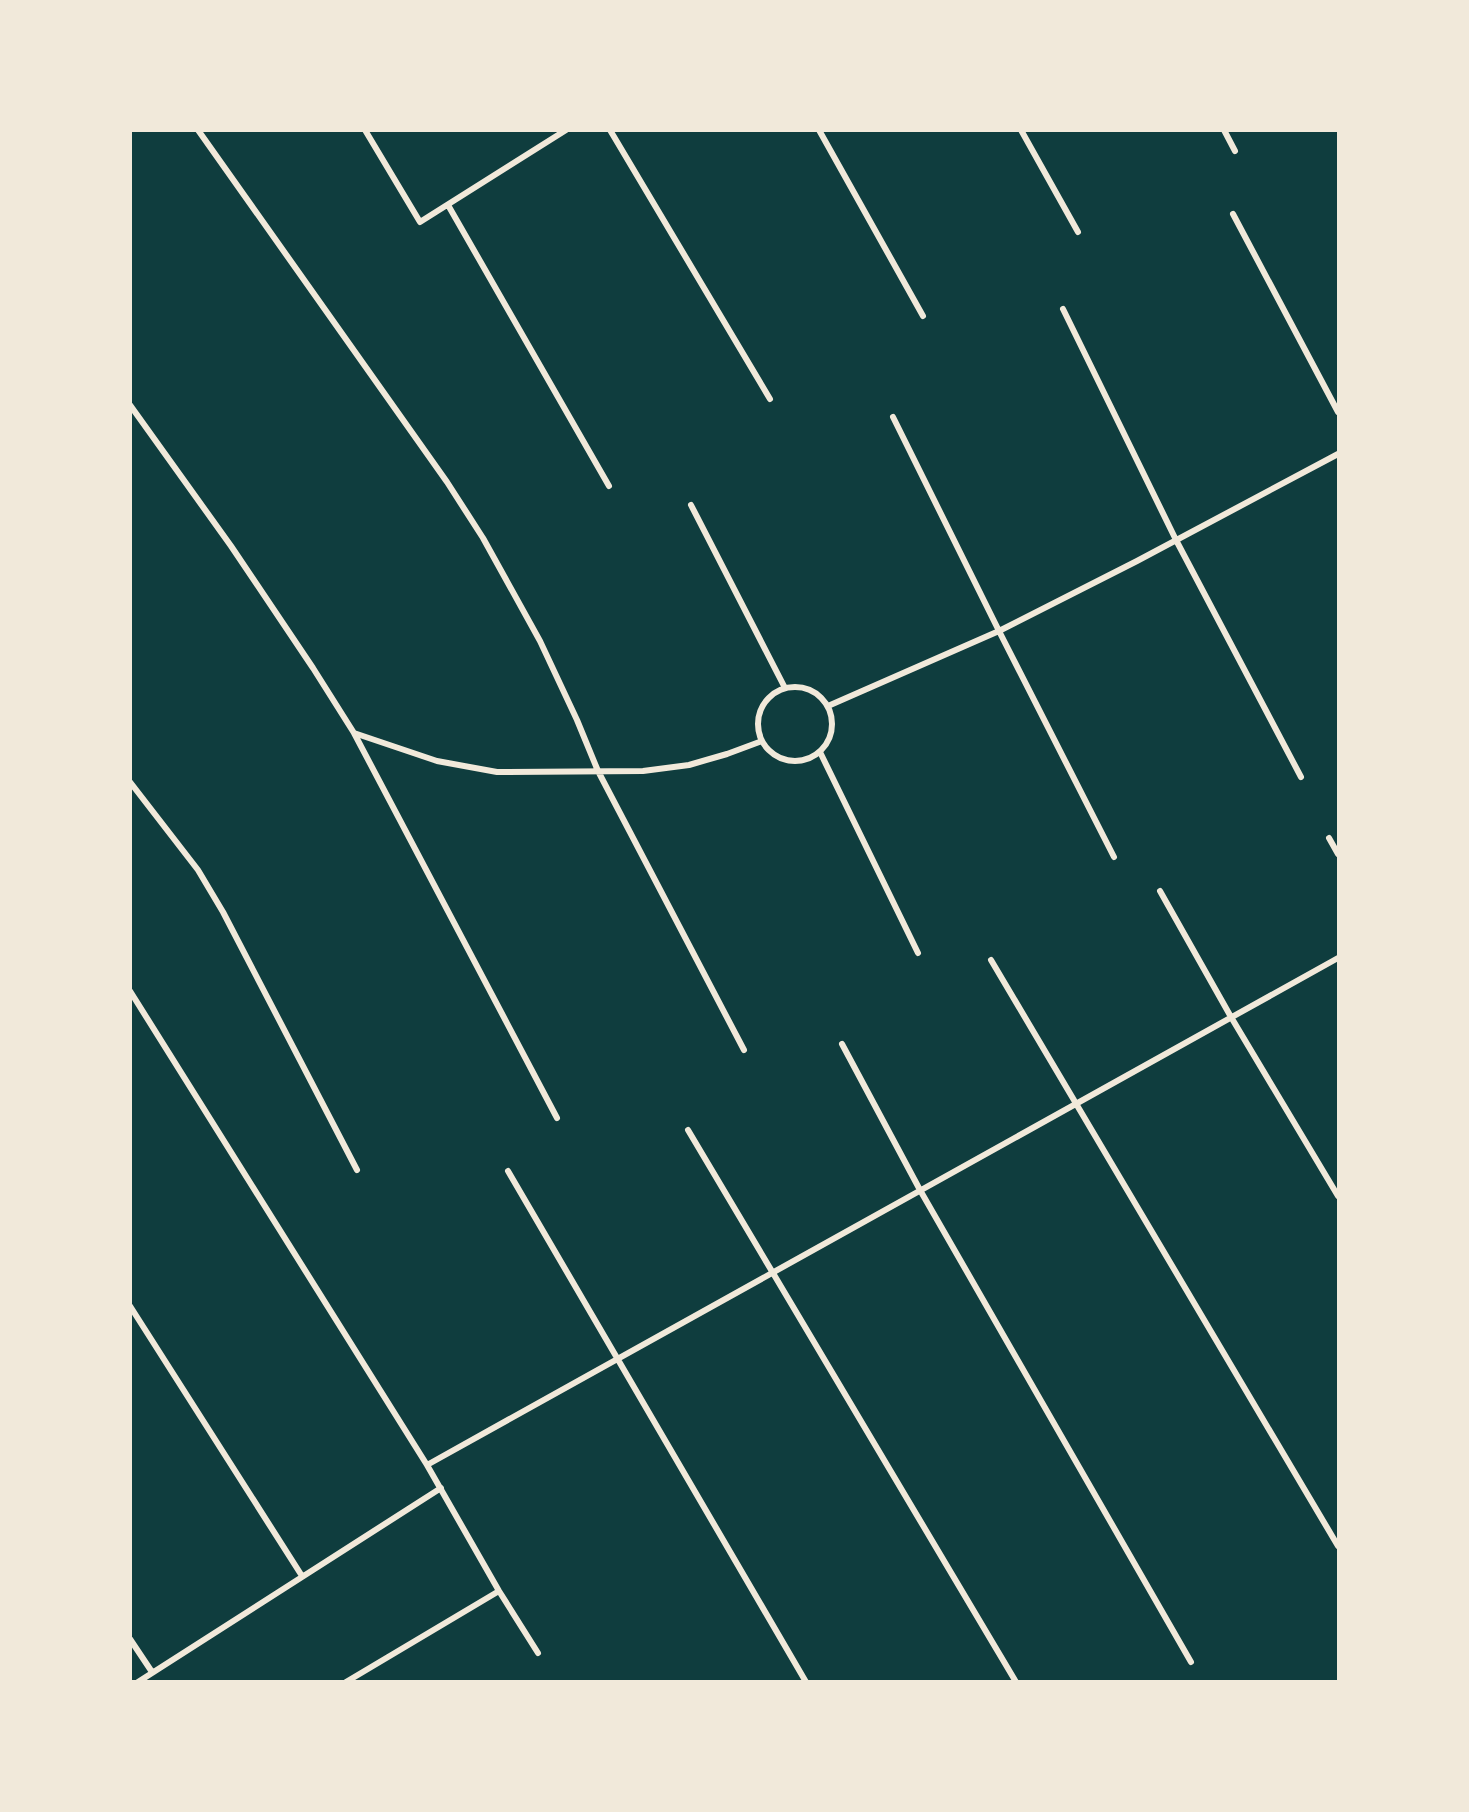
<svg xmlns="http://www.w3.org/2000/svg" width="1469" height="1812" font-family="'IBM Plex Sans',sans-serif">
<rect width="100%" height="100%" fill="#0f3d3e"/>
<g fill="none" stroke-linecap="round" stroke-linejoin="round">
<path stroke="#f1e9da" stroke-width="6" d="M198 130 447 482 483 538 540 641 577 720 598 771 744 1050
M365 130 420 222 566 130
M610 130 770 399
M819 130 923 316
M1021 130 1078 232
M1224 130 1235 151
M448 205 609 486
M1233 214 1338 412
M1063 309 1176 540 1301 777
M130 405 231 546 313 668 354 733 437 761 497 772 643 771 689 765 727 754 762 741
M893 417 999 631 1114 857
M691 505 785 688
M758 724a37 37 0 1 1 74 0a37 37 0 1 1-74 0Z
M828 706 999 631 1137 561 1338 454
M354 733 557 1118
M820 752 918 953
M130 782 198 870 223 912 357 1170
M1329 838 1338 854
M1160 891 1231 1017 1338 1196
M991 960 1338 1546
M130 991 427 1465 499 1591 538 1653
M842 1044 920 1190 1191 1662
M688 1130 1016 1682
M508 1171 806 1682
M130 1306 302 1576
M427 1465 1338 958
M130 1639 152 1672
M138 1682 441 1488
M346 1682 499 1591"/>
</g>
<rect width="1469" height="1812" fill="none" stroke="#f1e9da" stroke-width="264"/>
</svg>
